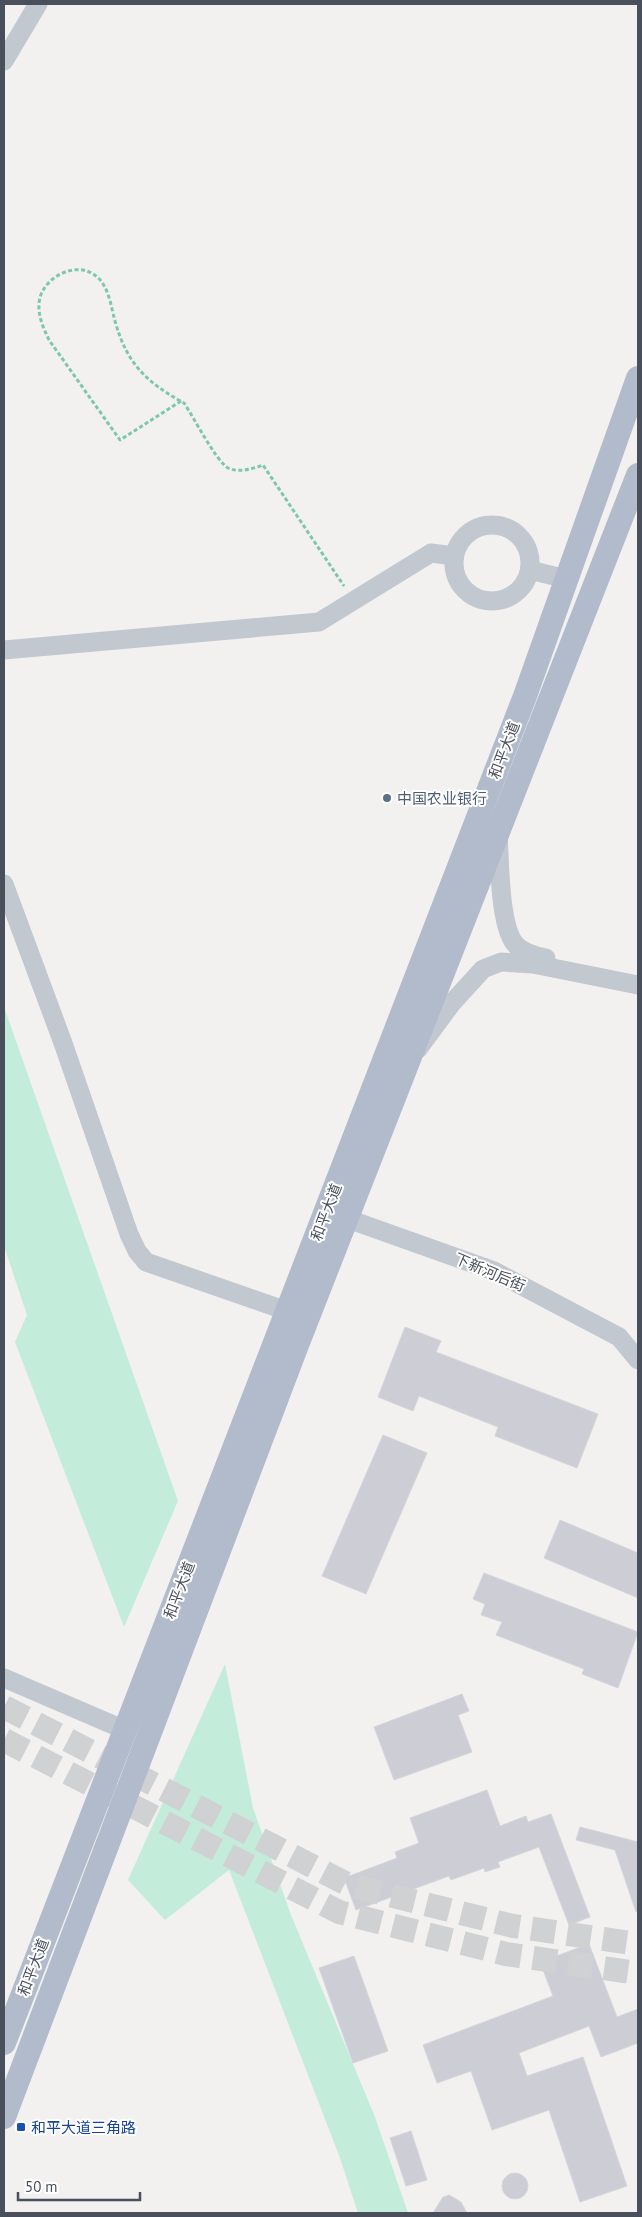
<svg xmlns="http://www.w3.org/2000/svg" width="642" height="2217" font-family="'PT Sans','Noto Sans SC',sans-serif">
<rect width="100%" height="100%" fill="#f2f1f0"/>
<path fill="#c3ecda" d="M4 1007 178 1501 124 1627 15 1342 27 1315 4 1246Z
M225 1664 253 1808 291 1915 375 2117 408 2213H358L340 2158 229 1870 165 1920 128 1880Z"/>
<path fill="#cdced5" stroke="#d5d5db" d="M405 1327 441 1341 436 1352 598 1414 577 1468 495 1436 498 1427 419 1396 413 1411 378 1397Z
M383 1435 427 1453 366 1594 322 1576Z
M560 1520 638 1553V1598L544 1558Z
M484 1573 638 1632 618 1688 582 1674 584 1669 496 1635 502 1622 481 1615 485 1604 473 1599Z
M462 1694 469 1711 458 1715 472 1752 394 1780 374 1727Z
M487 1790 500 1826 526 1816 528 1822 551 1814 590 1917 569 1925 539 1847 498 1862 500 1867 485 1872 484 1868 451 1880 449 1876 356 1910 344 1878 397 1858 395 1852 419 1843 410 1818Z
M580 1827 638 1842V1911L636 1912 615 1850 576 1840Z
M589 1944 617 2017 638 2009V2043L601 2057 589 2026 519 2053 527 2076 583 2057 627 2186 580 2202 549 2110 492 2130 471 2071 437 2083 423 2045 553 1996 540 1962Z
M354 1956 388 2051 353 2063 319 1968Z
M411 2131 427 2180 406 2186 390 2138Z
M502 2186a13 13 0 1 1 26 0a13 13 0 1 1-26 0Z
M449 2195 461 2202 467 2213H433L443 2197Z"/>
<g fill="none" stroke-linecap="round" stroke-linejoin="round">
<path stroke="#d0d1d2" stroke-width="24" stroke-dasharray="24 12" stroke-linecap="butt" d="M4 1707 349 1885 513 1926 638 1944
M4 1740 339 1912 506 1954 638 1973"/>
<path stroke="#7dc7b0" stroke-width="3" stroke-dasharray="4 2.5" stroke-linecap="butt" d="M181 401 120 440 49 340C44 329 38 317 39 304 40 279 75 259 96 276 109 286 111 307 115 321 127 364 146 382 184 403 193 416 216 461 228 468 239 473 252 469 263 465L344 586"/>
<path stroke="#c2c8d0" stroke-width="19" d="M4 61 38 4
M454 563a38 38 0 1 1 76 0a38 38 0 1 1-76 0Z
M530 570 566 579
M4 650 319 622 431 553 454 556
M498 834C500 860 499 925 515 944 522 952 536 956 546 958
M4 884 63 1043 129 1234 137 1251 146 1262 287 1311
M418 1049 452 1003 483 969 501 962 533 964 638 985
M334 1214 494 1271 619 1337 638 1360
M4 1678 125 1730"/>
<path stroke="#b2bbcc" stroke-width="24" d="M4 2043 525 696 638 378
M4 2117 297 1345 638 475"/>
</g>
<circle fill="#5c6f8a" stroke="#fff" stroke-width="2" cx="387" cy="798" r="5"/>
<rect fill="#1a4fb4" stroke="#fff" stroke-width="2" x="16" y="2122" width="10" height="10" rx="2.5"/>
<g text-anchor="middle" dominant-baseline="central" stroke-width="4" stroke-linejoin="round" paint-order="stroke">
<g font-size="15" fill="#49505c" stroke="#fff">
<text transform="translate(504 750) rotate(-69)">和平大道</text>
<text transform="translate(326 1212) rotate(-69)">和平大道</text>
<text transform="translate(490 1272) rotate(23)">下新河后街</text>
<text transform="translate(179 1590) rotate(-69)">和平大道</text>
<text transform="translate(33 1967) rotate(-69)">和平大道</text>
</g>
<g font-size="15" fill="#4e5e75" stroke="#fff" text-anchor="start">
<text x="397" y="798">中国农业银行</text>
</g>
<g font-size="15" fill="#164399" stroke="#fff" text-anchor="start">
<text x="31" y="2127">和平大道三⻆路</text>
</g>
</g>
<rect width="642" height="2217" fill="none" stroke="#49505c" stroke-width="10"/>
<path d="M18 2192v8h122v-8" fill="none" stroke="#49505c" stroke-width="2.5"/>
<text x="25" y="2192" font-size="15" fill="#49505c" stroke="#ffffff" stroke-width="4" paint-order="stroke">50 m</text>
</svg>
